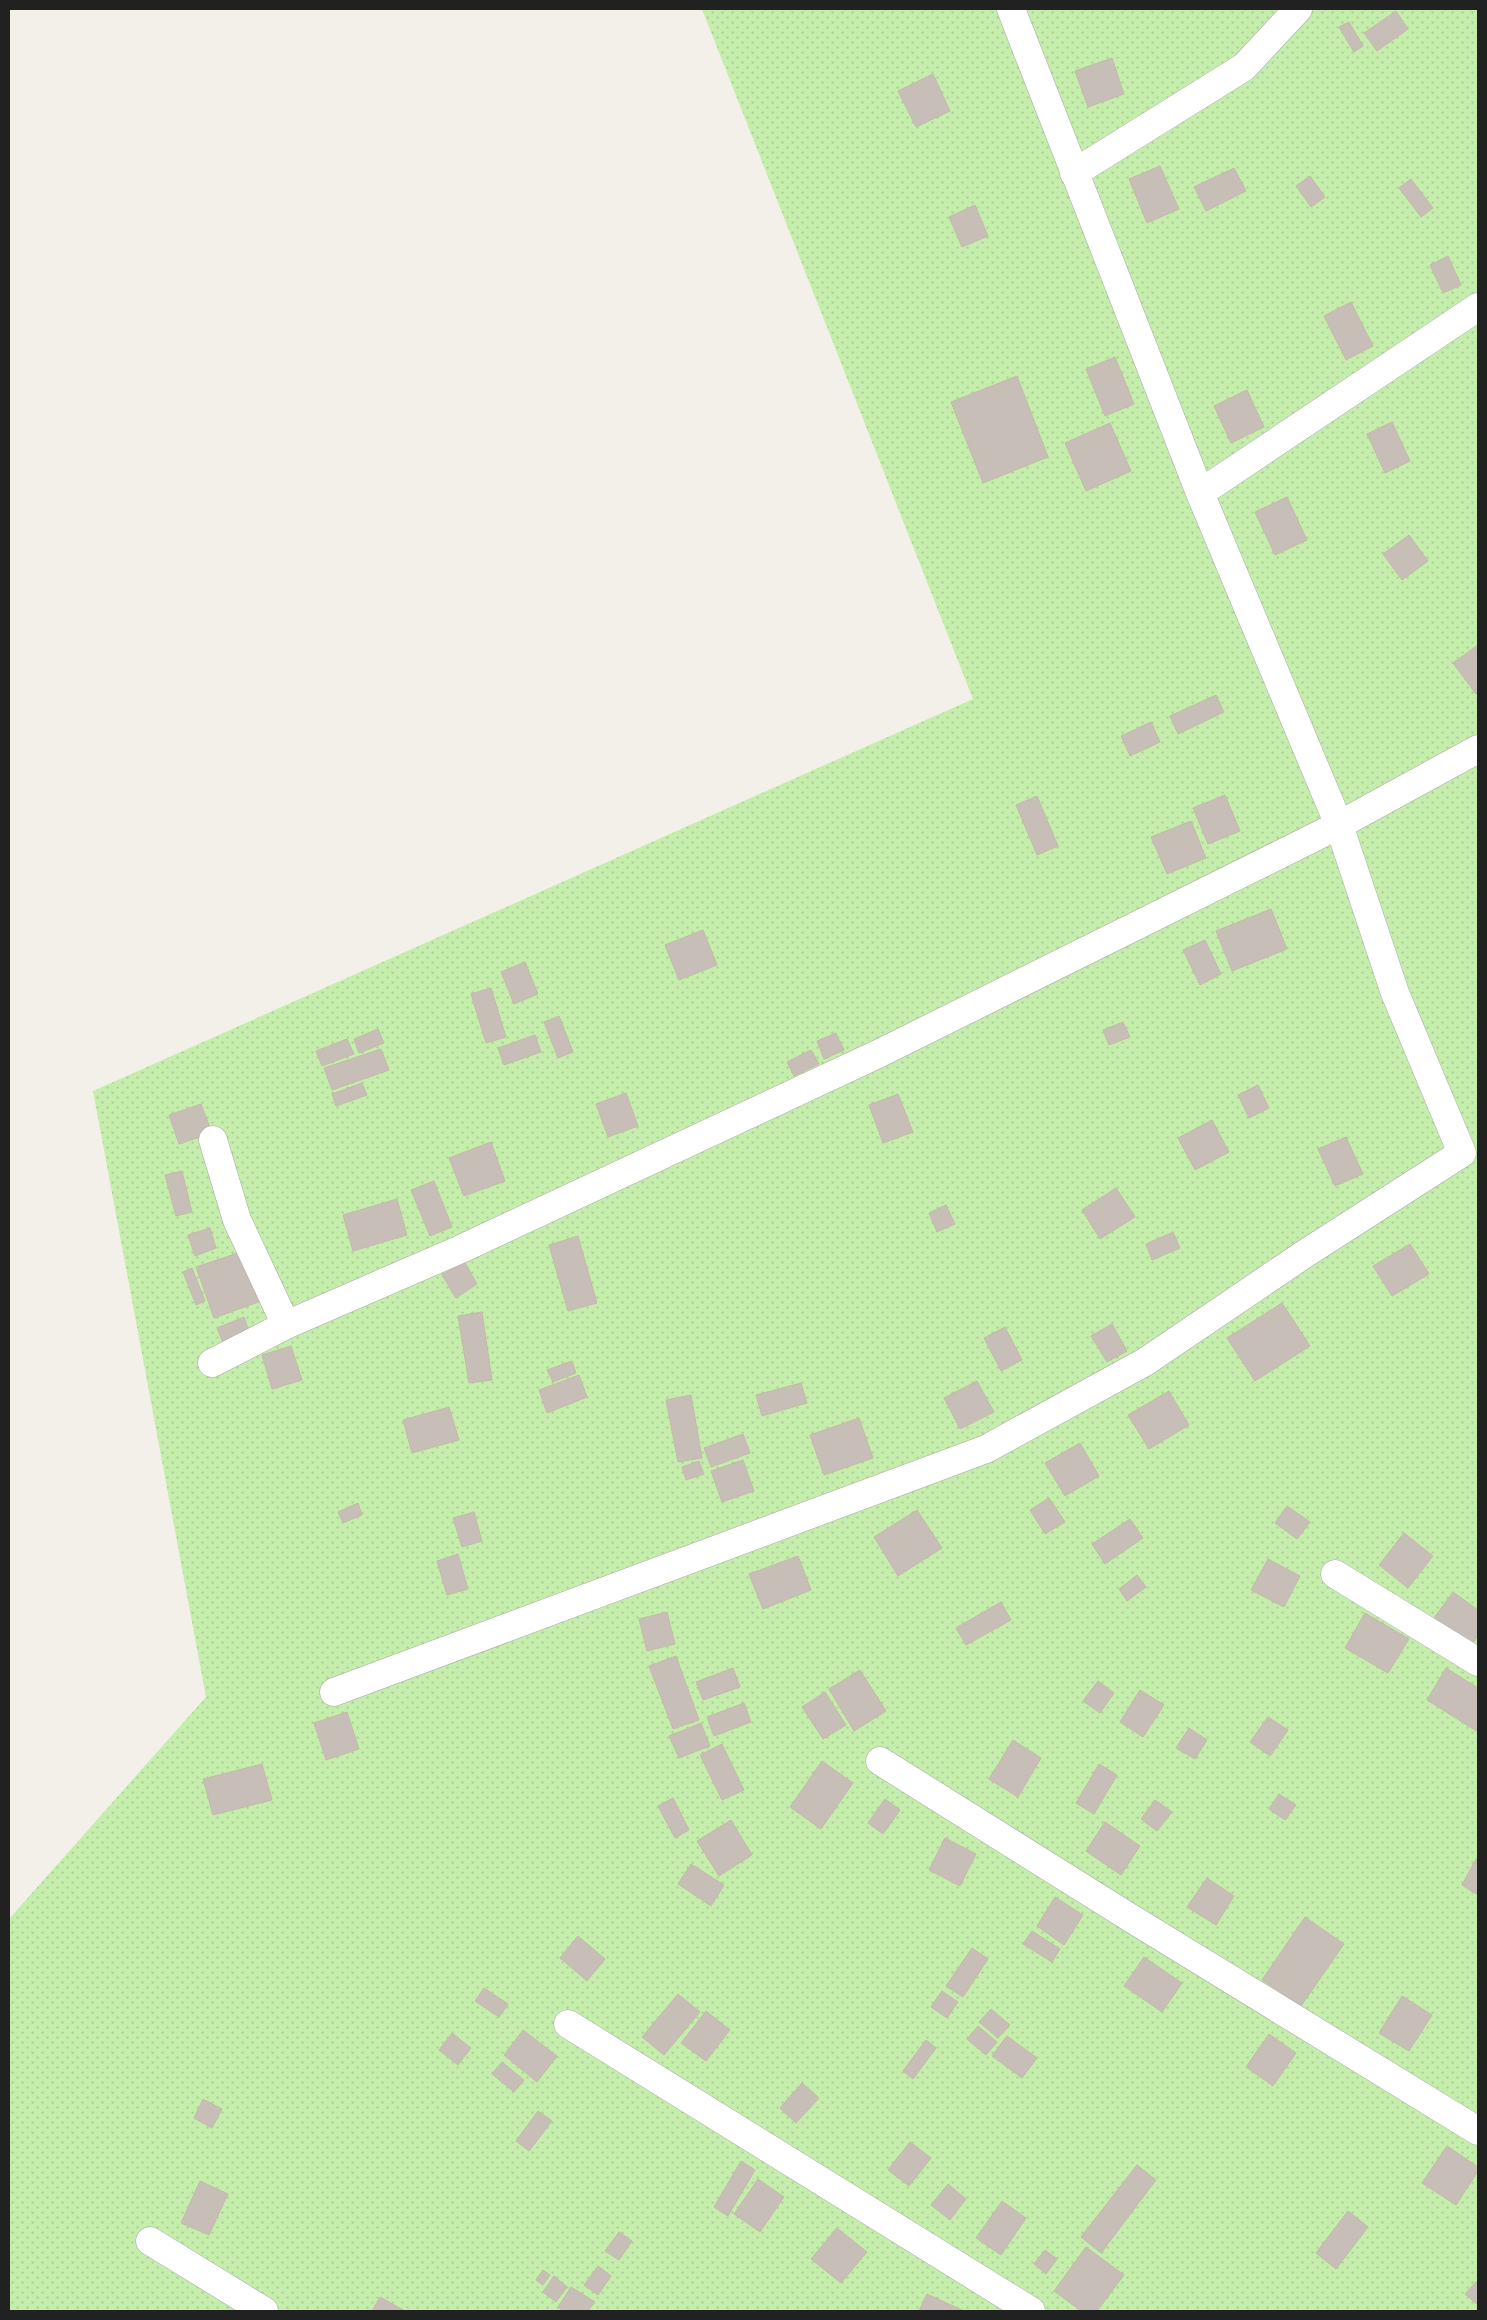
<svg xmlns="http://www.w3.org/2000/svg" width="1487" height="2320" font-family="Barlow,sans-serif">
<defs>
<pattern id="garden-dots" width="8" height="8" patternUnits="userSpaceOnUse" patternTransform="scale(1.25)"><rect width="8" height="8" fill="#c5edac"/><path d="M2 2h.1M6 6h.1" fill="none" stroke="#a9cb94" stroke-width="1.8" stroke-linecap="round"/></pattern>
</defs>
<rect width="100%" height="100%" fill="#f2f0e8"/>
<path fill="url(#garden-dots)" d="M702 9H1478V2311H9V1919L206 1697 93 1091 973 699Z"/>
<path fill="#c7bfb7" stroke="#c5b8a9" d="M1396 11 1408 29 1377 51 1364 33Z
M1349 22 1363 46 1354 52 1339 27Z
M1112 58 1124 94 1088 107 1075 71Z
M933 74 950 111 916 127 898 91Z
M1160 166 1179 209 1147 223 1129 179Z
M1234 168 1246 191 1206 211 1194 187Z
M1310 176 1325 197 1311 207 1296 186Z
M1411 179 1433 208 1421 217 1399 188Z
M975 205 988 236 962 247 949 217Z
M1448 256 1461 285 1443 293 1430 265Z
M1351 302 1373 346 1346 360 1324 316Z
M1115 357 1134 404 1105 416 1086 369Z
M1017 376 1048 457 983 483 951 402Z
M1247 390 1264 427 1231 443 1214 406Z
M1392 422 1410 461 1385 473 1367 434Z
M1110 423 1131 471 1086 491 1065 443Z
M1287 497 1307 540 1275 555 1255 512Z
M1409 535 1428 561 1402 580 1383 554Z
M1478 645V693L1476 694 1453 663Z
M1216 695 1224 712 1178 734 1170 716Z
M1151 722 1160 742 1130 756 1121 736Z
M1225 795 1240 831 1208 844 1193 808Z
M1037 796 1058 846 1037 855 1016 805Z
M1191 821 1206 858 1167 874 1151 837Z
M1271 909 1287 949 1232 971 1216 931Z
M703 930 717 965 679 980 665 945Z
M1205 940 1221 974 1200 985 1183 950Z
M525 962 538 994 514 1004 501 972Z
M491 988 506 1037 486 1043 471 994Z
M559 1016 573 1052 558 1058 544 1022Z
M1123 1022 1130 1037 1109 1045 1103 1030Z
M378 1029 384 1043 359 1053 354 1039Z
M836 1033 844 1050 824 1059 817 1041Z
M535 1035 541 1052 504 1065 498 1048Z
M347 1039 354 1054 322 1066 316 1051Z
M381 1049 389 1070 332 1090 324 1068Z
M811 1050 819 1064 794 1076 787 1062Z
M362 1083 367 1095 336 1106 332 1094Z
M1258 1085 1269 1108 1249 1118 1238 1095Z
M626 1093 638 1126 608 1137 596 1104Z
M898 1094 913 1132 883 1143 869 1105Z
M201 1104 212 1133 179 1144 169 1115Z
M1212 1120 1229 1152 1195 1170 1178 1138Z
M1346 1137 1363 1174 1335 1186 1318 1149Z
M491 1142 505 1181 464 1196 449 1158Z
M182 1171 192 1212 176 1216 165 1175Z
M434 1181 452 1227 430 1236 411 1190Z
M1116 1188 1135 1217 1100 1239 1082 1210Z
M397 1199 407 1235 353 1251 343 1215Z
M946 1205 955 1224 937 1232 929 1213Z
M210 1228 216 1248 195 1256 188 1235Z
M1173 1232 1180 1248 1152 1260 1146 1244Z
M578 1236 597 1303 568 1311 549 1245Z
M1410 1244 1429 1274 1392 1296 1373 1266Z
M247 1250 264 1300 214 1318 196 1267Z
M464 1261 477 1284 456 1298 442 1275Z
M192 1268 205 1301 196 1305 183 1272Z
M1282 1303 1310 1346 1255 1381 1227 1338Z
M482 1312 492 1380 469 1383 458 1316Z
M244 1317 250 1335 224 1345 217 1328Z
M1112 1324 1127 1351 1107 1362 1091 1336Z
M1005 1327 1022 1360 1001 1371 984 1338Z
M291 1346 302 1380 272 1389 262 1355Z
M572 1361 576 1373 553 1382 547 1370Z
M579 1375 587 1397 547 1413 539 1390Z
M977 1381 994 1412 960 1429 944 1398Z
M801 1383 807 1403 762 1416 756 1395Z
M1169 1391 1189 1425 1149 1449 1128 1415Z
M691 1395 702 1458 678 1462 666 1400Z
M449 1407 459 1440 412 1453 403 1420Z
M859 1418 873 1458 824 1475 810 1435Z
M743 1434 750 1453 711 1467 704 1448Z
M1080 1443 1099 1476 1065 1496 1045 1463Z
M743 1460 754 1491 722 1502 711 1471Z
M699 1461 704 1474 686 1480 682 1467Z
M1049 1498 1065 1522 1045 1534 1030 1510Z
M358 1503 362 1515 343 1523 338 1512Z
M1287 1506 1310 1522 1297 1539 1275 1523Z
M917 1510 942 1548 898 1576 874 1537Z
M474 1512 482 1541 462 1547 453 1518Z
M1130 1519 1143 1538 1105 1564 1092 1544Z
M1404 1533 1433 1556 1408 1588 1379 1565Z
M458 1554 468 1589 447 1595 437 1561Z
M798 1556 811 1590 763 1609 749 1574Z
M1268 1559 1300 1576 1284 1607 1251 1590Z
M1137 1575 1146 1587 1127 1601 1119 1589Z
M1453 1592 1478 1610V1635L1472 1645 1434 1618Z
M1001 1602 1011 1620 966 1645 956 1628Z
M667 1612 675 1644 647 1651 639 1619Z
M1365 1613 1409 1639 1388 1673 1345 1648Z
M676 1656 699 1720 673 1729 649 1666Z
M733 1668 740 1687 703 1700 696 1682Z
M1446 1668 1478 1688V1732L1427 1700Z
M860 1670 886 1711 854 1731 829 1689Z
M1098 1681 1114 1693 1100 1713 1083 1701Z
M1140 1690 1164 1705 1143 1737 1120 1722Z
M825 1692 846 1725 823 1739 802 1707Z
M744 1703 751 1722 714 1736 707 1717Z
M347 1712 359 1749 326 1760 314 1723Z
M1268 1717 1288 1730 1270 1756 1250 1742Z
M701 1723 710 1746 679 1758 669 1736Z
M1189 1728 1207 1740 1195 1759 1176 1748Z
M1013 1740 1041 1758 1018 1797 989 1779Z
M722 1744 744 1790 722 1800 700 1755Z
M822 1761 853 1783 821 1829 790 1807Z
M262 1764 272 1800 213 1815 203 1779Z
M1099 1764 1117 1775 1094 1814 1076 1803Z
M1279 1794 1296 1805 1285 1820 1269 1809Z
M673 1798 689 1830 675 1838 658 1806Z
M885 1799 900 1810 883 1834 868 1823Z
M1155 1800 1172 1812 1157 1831 1141 1819Z
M731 1820 752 1855 719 1876 697 1841Z
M1105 1822 1140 1846 1121 1875 1086 1851Z
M945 1838 976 1854 960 1886 929 1870Z
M1476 1859 1478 1860V1895L1462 1885Z
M691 1864 724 1885 711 1906 678 1884Z
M1207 1878 1234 1896 1216 1925 1187 1907Z
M1055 1897 1083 1915 1064 1945 1037 1926Z
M1305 1917 1344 1944 1301 2006 1262 1980Z
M1032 1931 1060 1949 1052 1962 1023 1944Z
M578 1936 605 1959 587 1981 560 1958Z
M972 1948 988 1959 963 1997 946 1986Z
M1144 1957 1182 1983 1162 2012 1124 1986Z
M484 1988 508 2004 499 2017 475 2001Z
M942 1991 958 2002 947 2018 931 2007Z
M678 1994 700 2012 664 2055 642 2037Z
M1402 1996 1432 2015 1409 2051 1379 2033Z
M991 2009 1010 2025 998 2038 979 2022Z
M706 2011 730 2030 706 2061 681 2043Z
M978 2026 997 2042 986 2055 967 2039Z
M523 2030 557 2056 537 2082 504 2055Z
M452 2033 471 2048 458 2065 439 2050Z
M1269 2034 1296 2053 1273 2086 1246 2067Z
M1007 2036 1037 2058 1022 2078 992 2056Z
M926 2040 936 2048 913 2079 903 2071Z
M502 2062 524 2080 514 2092 492 2074Z
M802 2083 819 2098 796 2123 780 2108Z
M203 2099 222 2109 212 2128 194 2118Z
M538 2111 552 2121 529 2151 516 2141Z
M910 2142 931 2158 909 2186 888 2170Z
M1447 2146 1478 2167V2171L1456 2205 1422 2183Z
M741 2161 755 2170 728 2216 714 2207Z
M1137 2165 1156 2180 1101 2253 1081 2237Z
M758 2179 784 2197 760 2232 734 2214Z
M200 2181 228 2194 209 2235 181 2223Z
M948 2184 966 2199 950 2220 931 2205Z
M1002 2201 1026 2218 1001 2255 976 2238Z
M1348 2211 1368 2227 1336 2269 1316 2253Z
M837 2228 867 2252 841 2283 811 2259Z
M619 2232 632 2241 619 2260 605 2251Z
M1086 2247 1124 2275 1097 2311H1081L1054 2291Z
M1045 2250 1057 2259 1046 2274 1034 2264Z
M598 2266 611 2276 598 2295 584 2285Z
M543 2270 550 2275 543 2285 536 2280Z
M554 2276 567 2287 556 2302 543 2292Z
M1476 2282 1478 2283V2305L1465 2294Z
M571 2287 595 2302 588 2311H564L558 2307Z
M927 2294 964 2311H919Z
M380 2297 405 2311H372Z"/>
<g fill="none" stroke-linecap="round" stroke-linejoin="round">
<g stroke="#a8a8a8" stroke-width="29">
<path id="street" d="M1074 173 1244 67 1298 9
M1200 493 1478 307
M213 1140 237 1220 286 1325
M212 1363 286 1325 461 1249 880 1053 1339 825 1478 749
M1335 1574 1478 1662
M334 1692 986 1449 1145 1362 1306 1253 1462 1153 1395 993 1339 825 1200 493 1011 9
M880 1761 1129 1917 1478 2131
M568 2024 1031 2311
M150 2241 264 2311"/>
</g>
<use href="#street" stroke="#fff" stroke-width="28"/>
</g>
<rect width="1487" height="2320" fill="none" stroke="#212121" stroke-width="20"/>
</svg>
